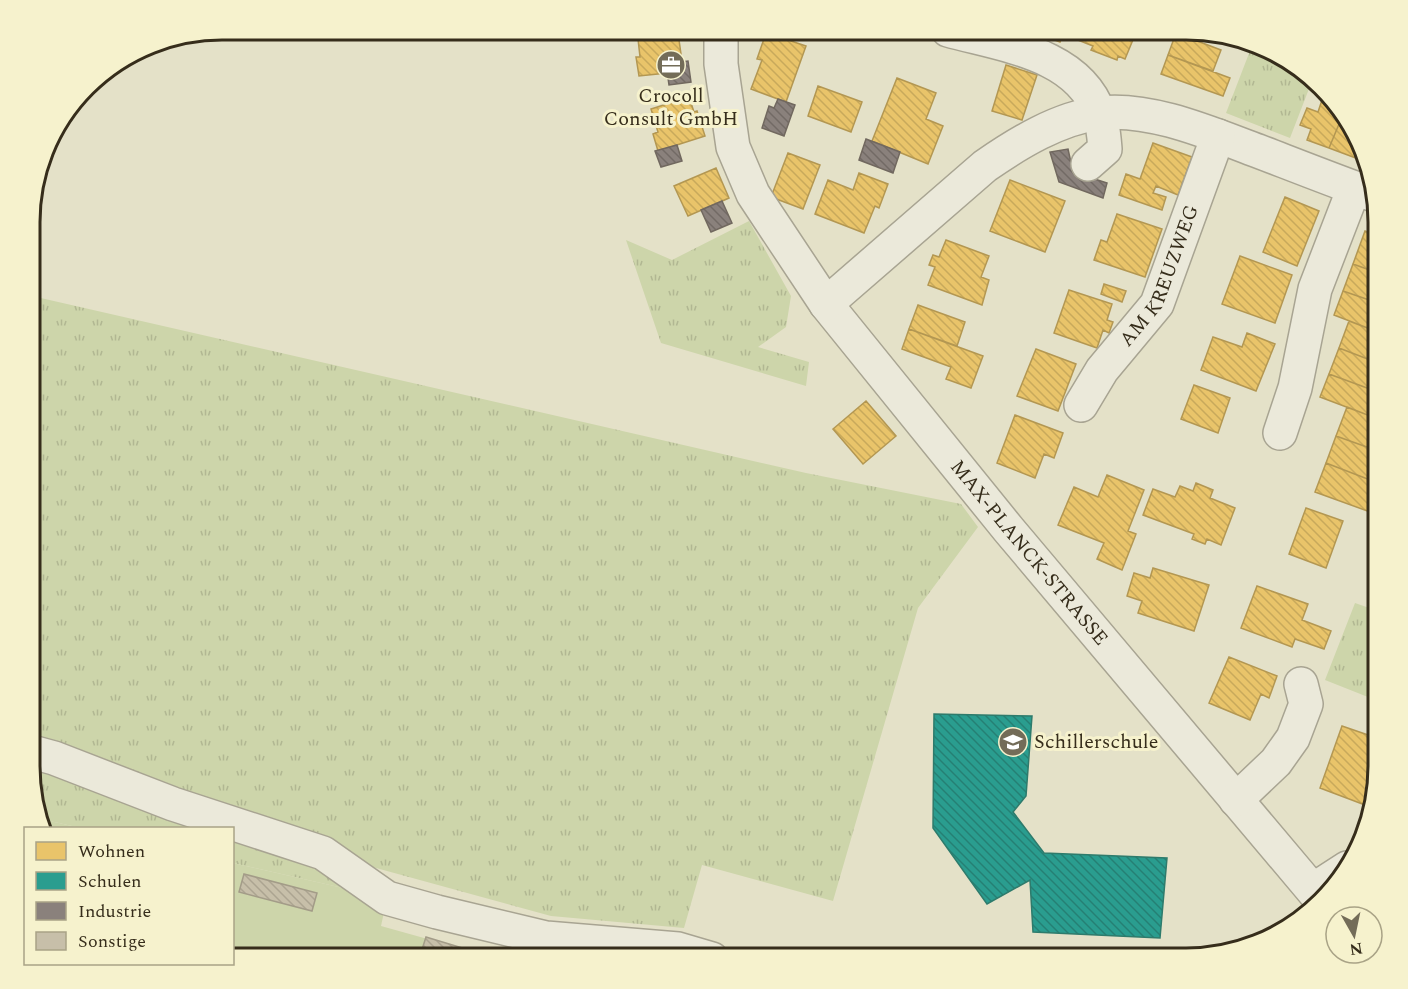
<svg xmlns="http://www.w3.org/2000/svg" width="1408" height="989" font-family="Spectral,serif">
<defs>
<pattern id="grass-tufts" width="24" height="20" patternUnits="userSpaceOnUse" patternTransform="scale(1.5)"><rect width="24" height="20" fill="#cdd5aa"/><path d="M3 7l-1-3M5 7V3M7 7l1-3M15 17l-1-3M17 17v-4M19 17l1-3" fill="none" stroke="#b1b792"/></pattern>
<pattern id="homes-back-hatch" width="6" height="6" patternUnits="userSpaceOnUse" patternTransform="scale(1.5)"><rect width="6" height="6" fill="#e9c46a"/><path d="M-1 5l2 2M0 0l6 6M5-1l2 2" fill="none" stroke="#c8a95b"/></pattern>
<pattern id="schools-back-hatch" width="6" height="6" patternUnits="userSpaceOnUse" patternTransform="scale(1.5)"><rect width="6" height="6" fill="#2a9d8f"/><path d="M-1 5l2 2M0 0l6 6M5-1l2 2" fill="none" stroke="#258074"/></pattern>
<pattern id="industry-back-hatch" width="6" height="6" patternUnits="userSpaceOnUse" patternTransform="scale(1.5)"><rect width="6" height="6" fill="#8a817c"/><path d="M-1 5l2 2M0 0l6 6M5-1l2 2" fill="none" stroke="#726a65"/></pattern>
<pattern id="building-back-hatch" width="6" height="6" patternUnits="userSpaceOnUse" patternTransform="scale(1.5)"><rect width="6" height="6" fill="#c7bfa9"/><path d="M-1 5l2 2M0 0l6 6M5-1l2 2" fill="none" stroke="#aca491"/></pattern>
</defs>
<rect width="100%" height="100%" fill="#e4e1c8"/>
<path fill="url(#grass-tufts)" d="M1253 43 1303 69 1312 81 1290 138 1226 113Z
M749 221 791 296 786 327 758 347 809 362 806 386 661 343 626 240 672 260Z
M32 296 806 473 961 504 978 527 918 608 833 901 702 865 684 928 551 916 325 854 387 898 233 863 232 828H81L41 819 32 792Z
M1355 603 1378 611V701L1325 680Z"/>
<path fill="#cdd5aa" d="M41 819 81 828H44Z
M233 863 387 898 381 926 499 959H233Z"/>
<path fill="url(#homes-back-hatch)" stroke="#b39752" stroke-width="1.5" d="M767 30 792 38 791 41 806 46 786 102 751 89 762 60 757 59Z
M1018 30H1065L1060 42 1031 31 1030 35Z
M1082 30H1137L1125 59 1118 56 1117 60 1091 50 1093 46 1078 40Z
M678 33 682 61 666 64 667 73 639 76 636 57H640L638 39Z
M1176 33 1221 50 1213 71 1168 55Z
M1168 55 1230 78 1223 96 1161 74Z
M1006 65 1037 75 1022 120 992 111Z
M897 78 936 93 926 119 943 126 928 164 872 141Z
M818 86 862 102 851 132 808 116Z
M689 97 694 112 697 111 705 136 658 151 653 134 658 132 651 109Z
M1322 100 1330 103 1342 117 1329 148 1307 140 1311 129 1300 125 1307 108 1318 112Z
M1342 117 1358 137 1363 154 1361 160 1329 148Z
M1153 143 1192 157 1178 195 1156 186 1153 193 1166 197 1162 210 1119 195 1126 174 1140 179Z
M788 153 820 165 803 209 771 197Z
M716 168 729 198 688 216 674 186Z
M859 173 888 184 879 208 875 206 864 233 815 214 828 180 853 190Z
M1010 180 1065 201 1045 252 990 231Z
M1285 197 1319 211 1297 266 1263 252Z
M1117 214 1162 229 1145 277 1094 260 1101 240 1107 242Z
M1365 231 1378 236V273L1353 264Z
M946 240 989 256 981 277 989 280 982 305 928 285 935 267 929 265 933 255 939 257Z
M1240 256 1292 275 1275 323 1222 304Z
M1353 264 1378 273V303L1343 291Z
M1104 284 1126 291 1122 302 1101 294Z
M1069 290 1112 304 1107 320 1113 322 1109 333 1103 330 1097 348 1054 333Z
M1343 291 1378 303V332L1334 315Z
M918 305 965 322 957 346 909 329Z
M1349 321 1378 332V363L1339 348Z
M909 329 983 356 971 388 946 379 951 367 902 349Z
M1247 333 1275 344 1256 391 1201 370 1213 337 1242 347Z
M1339 348 1378 363V392L1329 374Z
M1036 349 1076 364 1058 411 1017 396Z
M1329 374 1378 392V419L1320 397Z
M1194 385 1230 398 1218 433 1181 419Z
M866 401 896 436 863 464 833 429Z
M1347 407 1378 419V451L1336 436Z
M1015 415 1063 433 1054 458 1044 454 1035 478 997 463Z
M1336 436 1378 451V483L1326 463Z
M1326 463 1378 483V500L1373 513 1315 492Z
M1107 475 1144 490 1128 531 1136 534 1122 570 1097 559 1104 543 1058 525 1074 487 1098 497Z
M1196 483 1213 490 1210 498 1235 508 1221 545 1207 539 1205 544 1192 539 1194 534 1143 515 1153 489 1175 497 1180 486 1193 491Z
M1306 508 1343 521 1326 568 1289 554Z
M1153 568 1209 585 1194 631 1138 613 1142 601 1127 596 1134 573 1150 578Z
M1257 586 1308 604 1302 620 1331 631 1324 649 1295 639 1292 647 1241 628Z
M1229 657 1277 676 1269 698 1261 694 1250 720 1209 703Z
M1342 726 1374 737 1378 726V771L1365 805 1320 788Z"/>
<path fill="url(#schools-back-hatch)" stroke="#2e7b6c" stroke-width="1.5" d="M934 714 1032 716 1026 796 1013 812 1044 853 1167 858 1160 938 1033 932 1030 880 987 904 933 828Z"/>
<path fill="url(#industry-back-hatch)" stroke="#71685f" stroke-width="1.5" d="M688 61 691 82 669 85 666 64Z
M778 99 795 105 784 136 762 128 769 106 774 108Z
M866 139 900 152 893 173 859 160Z
M677 145 682 161 661 167 655 151Z
M1068 149 1073 172 1107 183 1103 198 1059 182 1050 152Z
M722 201 732 223 711 232 701 210Z"/>
<path fill="url(#building-back-hatch)" stroke="#a39c88" stroke-width="1.5" d="M244 874 317 893 312 911 239 892Z
M426 937 459 947 499 959H419Z"/>
<g fill="none" stroke-linecap="round" stroke-linejoin="round">
<g stroke="#a8a492" stroke-width="36">
<g id="minor">
<path id="s1" d="M721 30V64L733 147 753 194 826 304 1009 530 1320 899"/>
<path d="M948 30C1001 45 1078 53 1099 113 1103 123 1104 137 1105 149L1088 164"/>
<path d="M826 304 985 166C1018 143 1059 118 1100 113 1151 107 1212 134 1258 151 1297 166 1335 181 1374 195"/>
<path id="s2" d="M1081 405 1102 370 1157 304 1218 136"/>
<path d="M1280 433 1295 388 1315 289 1354 188"/>
<path d="M32 752 54 758 173 804 323 853 387 898 437 912 546 938 678 949 712 959"/>
<path d="M1236 800 1276 762 1293 738 1306 704 1301 684"/>
<path d="M1313 890 1347 868"/>
</g>
</g>
<use href="#minor" stroke="#ebe9da" stroke-width="33"/>
</g>
<defs>
<g id="office-disc" transform="scale(1.5)"><circle r="9.5" fill="#736c58" stroke="#f6f2cd"/><path d="M-6-3h4V-5.5h4V-3h4V5H-6ZM-1-4.5V-3h2v-1.5ZM-6 0V1H6V0Z" fill="#fff"/></g>
<g id="school-disc" transform="scale(1.5)"><circle r="9.5" fill="#736c58" stroke="#f6f2cd"/><path d="M0-5L7-2L0 1L-7-2ZM-4 1L0 2.5L4 1V4Q0 6-4 4Z" fill="#fff"/></g>
</defs>
<g fill-rule="evenodd">
<use href="#office-disc" x="671" y="65"/>
<use href="#school-disc" x="1013" y="742"/>
</g>
<g text-anchor="middle" dominant-baseline="central" stroke-width="6" stroke-linejoin="round" paint-order="stroke">
<g font-size="20" fill="#362d1b" stroke="#f6f2cd">
<text x="671" y="96">Crocoll<tspan x="671" dy="23">Consult GmbH</tspan></text>
<text x="1034" y="742" text-anchor="start">Schillerschule</text>
</g>
<g font-size="20" fill="#362d1b" stroke="#f6f2cd">
<text stroke="none"><textPath href="#s2" startOffset="153">AM KREUZWEG</textPath></text>
<text stroke="none"><textPath href="#s1" startOffset="622">MAX-PLANCK-STRASSE</textPath></text>
</g>
</g>
<path d="M0 0H1408V989H0ZM222 40H1186A182 182 0 0 1 1368 222V766A182 182 0 0 1 1186 948H222A182 182 0 0 1 40 766V222A182 182 0 0 1 222 40Z" fill="#f6f2cd" fill-rule="evenodd"/>
<path fill="none" stroke="#362d1b" stroke-width="3" d="M222 40H1186A182 182 0 0 1 1368 222V766A182 182 0 0 1 1186 948H222A182 182 0 0 1 40 766V222A182 182 0 0 1 222 40Z"/>
<rect x="24" y="827" width="210" height="138" fill="#f6f2cd" stroke="#a9a386" stroke-width="1.5"/>
<rect x="36" y="842" width="30" height="18" fill="#e9c46a" stroke="#a9a386" stroke-width="1.5"/>
<text x="78" y="857" font-size="18" fill="#362d1b">Wohnen</text>
<rect x="36" y="872" width="30" height="18" fill="#2a9d8f" stroke="#a9a386" stroke-width="1.5"/>
<text x="78" y="887" font-size="18" fill="#362d1b">Schulen</text>
<rect x="36" y="902" width="30" height="18" fill="#8a817c" stroke="#a9a386" stroke-width="1.5"/>
<text x="78" y="917" font-size="18" fill="#362d1b">Industrie</text>
<rect x="36" y="932" width="30" height="18" fill="#c7bfa9" stroke="#a9a386" stroke-width="1.5"/>
<text x="78" y="947" font-size="18" fill="#362d1b">Sonstige</text>
<g transform="translate(1354 935) rotate(171)"><circle r="28" fill="#f6f2cd" stroke="#a9a386" stroke-width="1.5"/>
<path d="M0-4.5L10 22L0 15L-10 22Z" fill="#736c58"/>
<text y="-9" font-size="16" font-weight="bold" text-anchor="middle" fill="#362d1b">N</text>
</g>
</svg>
